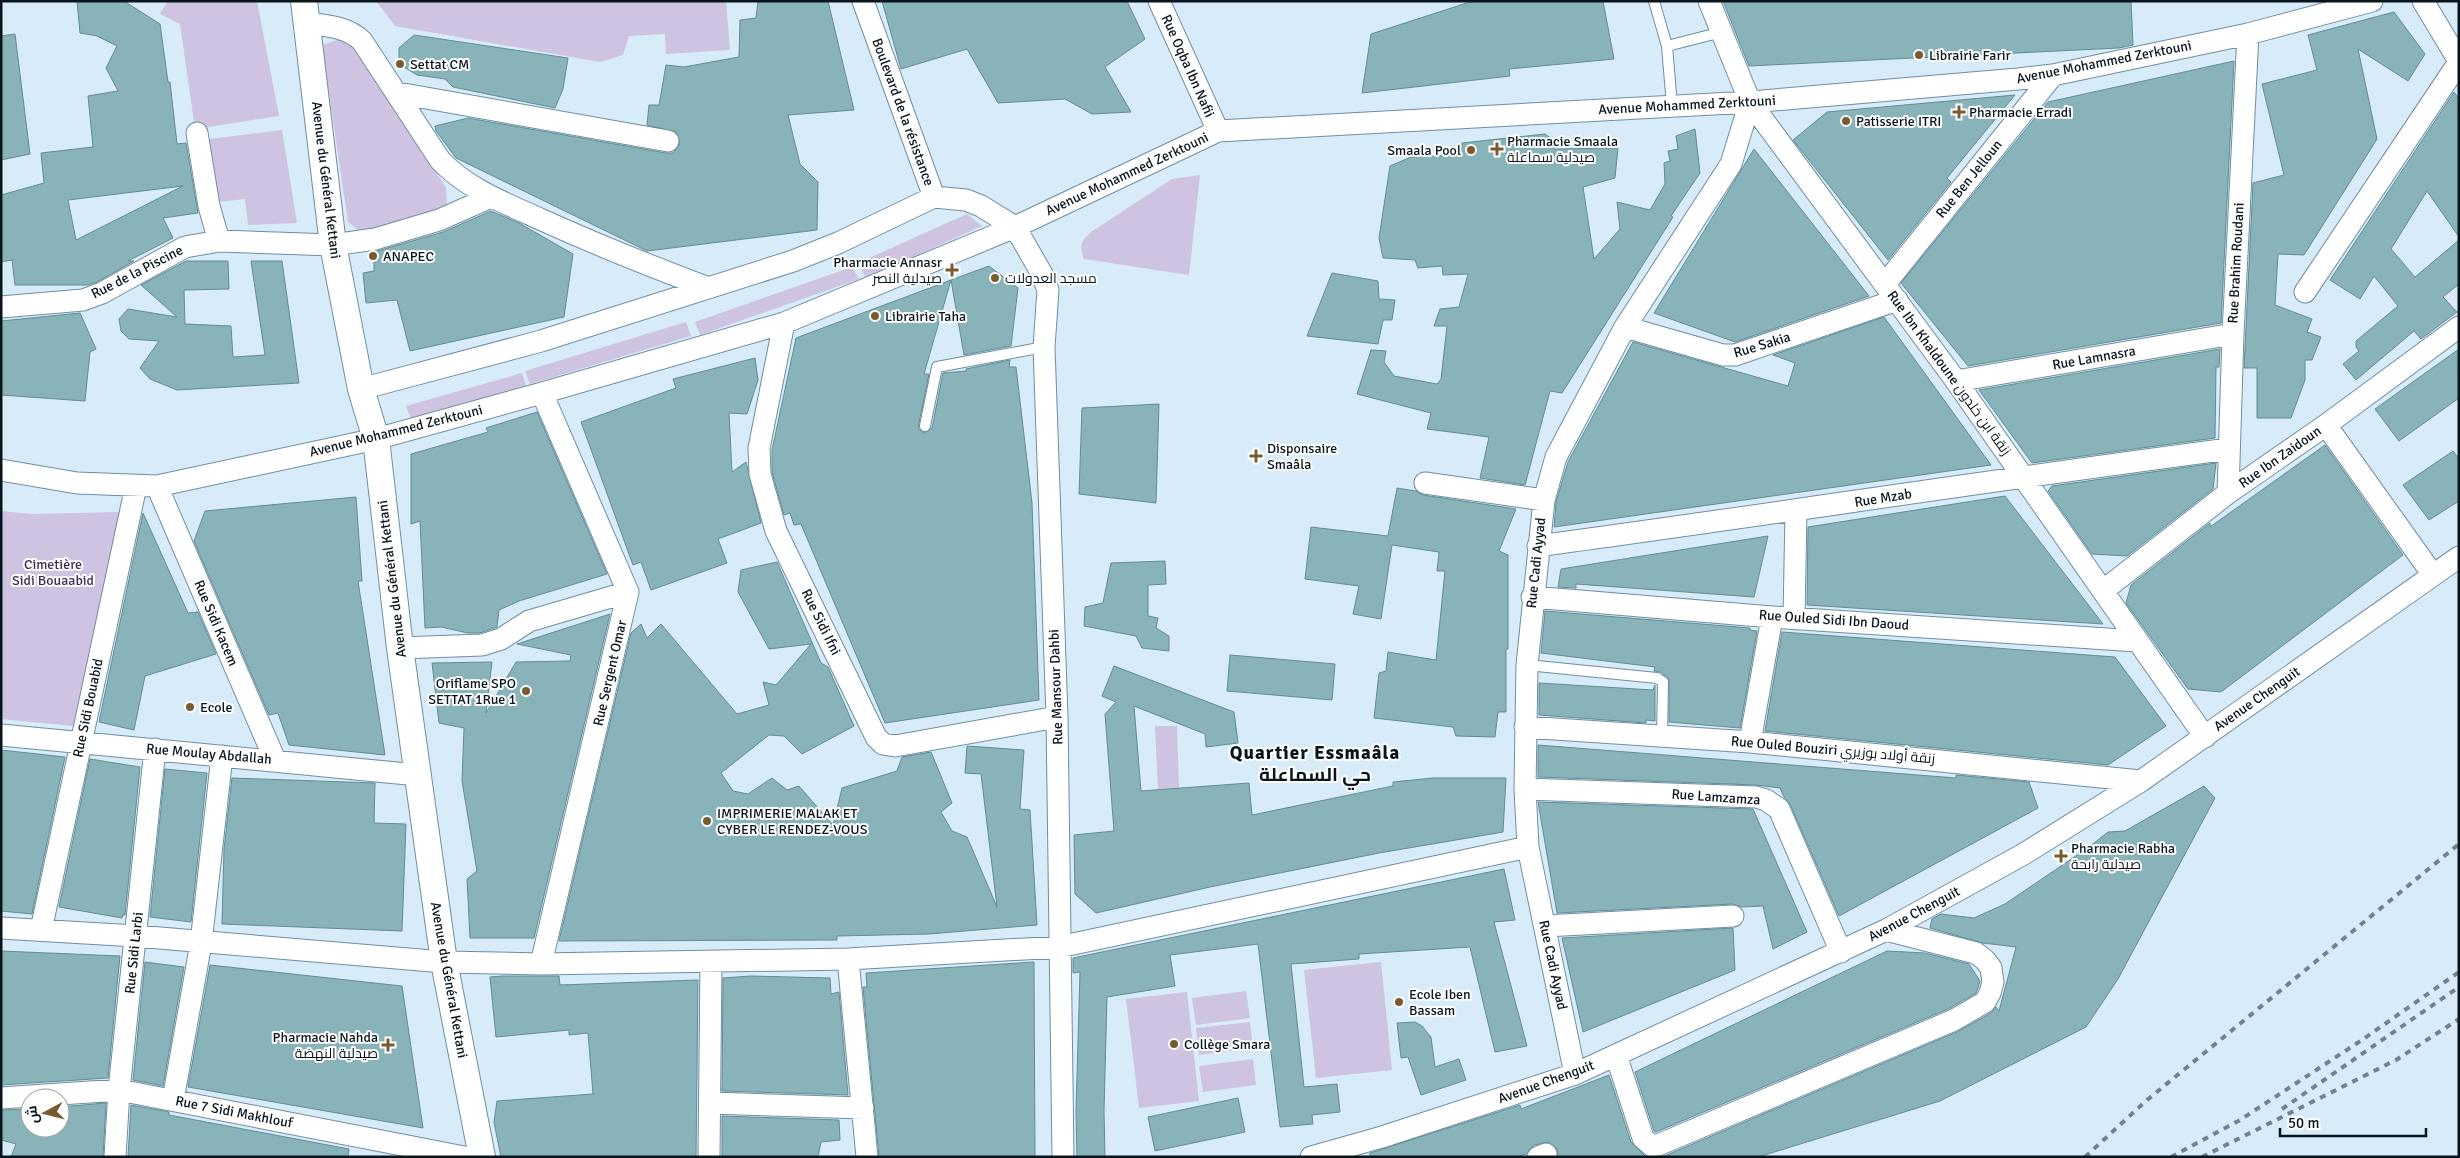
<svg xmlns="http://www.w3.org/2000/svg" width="2460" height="1158" font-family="Signika,Cairo,sans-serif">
<rect width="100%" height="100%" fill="#d7ebf9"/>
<path fill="#cec3e0" d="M168 1H257L279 116 195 129 180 24 160 14Z
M376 1H726L730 50 666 54 665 34 629 36 623 55 600 62 395 26Z
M352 35 446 188 447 204 445 209 365 235 348 222 322 45Z
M282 130 297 223 248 225 245 199 209 203 202 140Z
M1200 175 1189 275 1084 259C1079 246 1081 241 1091 232L1172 179Z
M967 214 982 226 866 278 858 263Z
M852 267 859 279 700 335 695 322Z
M686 322 691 336 530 384 525 371Z
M522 373 526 386 411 419 406 406Z
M1 511 31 514 120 512 73 726 1 719Z
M1155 726H1177L1179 788 1158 789Z
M1381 962 1392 1070 1316 1078 1304 970Z
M1246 991 1250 1018 1196 1025 1192 998Z
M1187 992 1199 1101 1139 1108 1126 999Z
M1250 1022 1253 1048 1199 1055 1196 1028Z
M1253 1059 1256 1085 1203 1092 1199 1066Z"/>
<path fill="#88b3b8" stroke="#628d92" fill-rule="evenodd" d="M77 1H124L160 24 168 82H170L177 144 186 143 198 213 163 218 173 238 128 261H134L97 282 88 285H15L12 260 1 262V195L44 183 41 153 93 147 88 96 118 91 106 68 117 46 97 36 80 33ZM183 186 76 240 68 200Z
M758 1H828L854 110 788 115 800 164 818 182 817 230 647 251 456 158 436 131 435 126 468 118 666 153H673L680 144 676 132 647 125 649 105H659L666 65 684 67 739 57 740 20 756 18Z
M882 1H1127L1145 39 1105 67 1131 112 1092 114 1065 99 998 103 967 49 901 69Z
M1473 1H1603L1614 59 1509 69 1510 76 1362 93 1371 34Z
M1723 1H2131L2133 45 2119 48 1749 66Z
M2394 12 2425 54 2408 81 2358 49 2377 139 2304 255 2278 254 2275 305 2312 319 2307 332 2321 337 2312 360H2305V380L2291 418H2257V368H2244L2253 183 2284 175 2262 84 2317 70 2308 35Z
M15 34 30 154 1 160V36Z
M414 35 568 58 563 89 555 108 453 87 445 79 417 75 399 64V48Z
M2234 61 2221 323 1968 366 1901 283 2048 102Z
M2454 92 2459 99V237L2427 191 2391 249 2415 277 2459 240V284L2443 297 2457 312 2421 339 2414 331 2356 380 2343 364 2359 351 2356 347V341L2398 306 2374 276 2360 299 2330 280Z
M2015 95 1947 178 1951 182 1888 260 1793 140 1827 112Z
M1695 129 1700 173 1671 216 1673 217 1562 393 1550 391 1525 485 1480 478 1489 437 1427 429 1431 413 1357 394 1371 350 1386 351 1384 362 1394 376 1437 384 1441 379 1447 326H1434L1440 309 1459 307 1468 274 1443 275 1442 266 1418 268 1415 260 1383 258 1379 238 1390 166 1411 157 1461 155 1462 143 1545 134 1552 139 1553 149 1618 148 1615 178 1583 187 1594 259 1620 229 1617 202 1650 210 1665 184 1664 163 1670 161 1668 151 1678 149 1676 136Z
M1754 149 1869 296 1735 342 1654 313Z
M491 211 519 223 573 254 564 317 410 351 397 300 366 303 363 273 374 271V252L443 232Z
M186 261H228L229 289 184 290 185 324 231 326 233 357 265 355 251 261H282L299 383 177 390 150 379 140 368 159 341 129 339 121 331 119 319 128 309 177 317 141 285Z
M989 266 1018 288 1011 346 964 355 951 280Z
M1332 273 1378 281 1379 299 1395 300 1392 320H1383L1378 344 1307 336Z
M951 280 924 374H929L918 428 924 433 932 428 943 373 966 371V369L1010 360 1009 367H1016L1032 503 1039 700 885 723 801 524 794 525 790 513 784 515 772 472V450L796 338Z
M80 313 96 349 90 352 85 401 1 395V321Z
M1884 317 1991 465 1554 527 1556 502 1568 462 1633 342 1788 386 1795 363 1773 355Z
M2220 349 2219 367H2216L2215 438 2032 463 1979 390Z
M2459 349V398L2399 441 2375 409Z
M755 358 758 380 747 414 729 413 732 472 746 462 761 523 718 539 727 563 651 590 641 562 633 565 581 422 676 388 673 379Z
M1159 404 1156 503 1079 494 1082 408Z
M537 412 607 574 519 601 499 610 497 627 480 633H468L441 627 425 628 420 521 411 524V454L488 432 486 428Z
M2325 445 2403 555 2221 692 2188 689 2126 603 2131 585 2210 523V527Z
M2453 451 2459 459V501L2429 520 2403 485Z
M2216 463 2213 489 2127 556 2092 554 2048 491 2052 486Z
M1397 488 1416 491 1423 495 1516 509 1499 551 1508 555V649H1506V712H1498L1495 737 1456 736 1453 727 1374 718 1379 673 1386 671 1388 652 1436 660 1445 571H1437L1439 552 1392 545 1381 619 1353 614 1359 586 1305 579 1311 527 1388 536Z
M2005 496 2103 624 1807 605 1808 527Z
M356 497 362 581H358L385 755 289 745 278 713 269 715 194 541 205 511Z
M143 513 188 613 198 612 216 654 145 676 134 730 99 722Z
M1768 536 1754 597 1576 584V588L1558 587 1561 569Z
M1165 561 1166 584 1148 585V616L1158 618 1156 628 1169 636V651L1142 648 1136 636 1084 626 1085 607 1103 603 1111 563Z
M777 562 821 663 828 667 854 726 802 754 784 736 769 735 721 773 733 791 748 794 772 778 787 790 799 786 833 825 842 788 897 771 902 757 931 752 952 803 941 812 952 831 967 837 997 907 981 774 965 773 967 746 1024 750 1020 809 1030 810 1037 925 929 934 837 936V940L559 941 631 633 641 624 647 638 661 624 737 714 769 705 763 682 776 685 811 644 769 649 738 592 741 570Z
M1545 611 1750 628V630L1757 631 1740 728 1669 722V679L1661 672 1654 671 1655 667 1541 653Z
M610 614 534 938H470L467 879 477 871 462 781 464 728 439 723 432 663 492 662 486 713 516 662 570 661 571 655 517 644Z
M1782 632 2115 657 2166 726 2108 765 1765 731Z
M1230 655 1335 664 1332 700 1227 691Z
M1114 666 1234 712 1238 743 1206 747 1205 734 1134 706 1141 791 1249 783 1252 815 1393 786V782L1433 778H1506L1503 832 1379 853 1210 887 1096 913 1075 894 1074 835 1114 831 1105 714 1116 702 1102 696Z
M1539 683 1653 690 1655 685V721L1646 720V723L1539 715Z
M1538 745 1956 778V775L2029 782 2038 808 1839 916 1790 804 1784 797 1780 788 1756 785 1538 777Z
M1 750 65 757 32 914 1 911Z
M90 759 140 767 125 915H123L122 918 59 907Z
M165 769 207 773 191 922 150 917Z
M232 778 375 783 374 823 406 824 402 931 222 924 224 849Z
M2204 786 2215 798 2118 979 2086 1027 1940 1101 1758 1157H1662L1959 1031 1991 1013 1996 1007 1999 1011 2016 947 1983 943 1930 928 1932 919 1941 914 1974 918 2005 904 2089 847 2108 832 2125 831Z
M1538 802 1753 809 1807 932 1773 949 1763 906 1742 907 1732 904 1557 913Z
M1504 869 1515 920 1494 922 1527 1046 1495 1052 1470 947 1359 954V959L1291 964 1304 1087 1337 1084 1340 1112 1312 1115 1313 1124 1280 1127 1258 944 1170 955 1175 986 1107 997 1104 1111 1105 1157H1077L1076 1112 1080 972 1073 973V958Z
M1733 928 1735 970 1583 1032 1562 938Z
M1 951 120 956 108 1078 1 1085Z
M1887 951 1925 953 1969 964 1980 981 1978 988 1976 993 1948 1009 1656 1132 1654 1131 1635 1072Z
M145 962 184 967 163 1086 133 1080Z
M1034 962 1035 1157H879L863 987H867L866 973Z
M210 965 402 986 423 1128 188 1087Z
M502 976H559L560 985 698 980 696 1157H501L494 1122 497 1101 593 1094 588 1033 569 1035V1030L496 1037 490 977Z
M750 976 830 978 831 994 839 992 848 1095 722 1091 723 978Z
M1415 1022 1422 1026 1431 1037 1435 1067 1459 1059 1466 1080 1421 1095 1408 1057 1401 1058 1397 1023Z
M1609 1075 1631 1142 1646 1157H1558L1557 1149 1548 1142 1534 1145 1526 1154 1516 1157H1370V1153L1520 1105 1521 1109Z
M1238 1098 1245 1132 1155 1151 1148 1117Z
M106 1103 103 1157H11L16 1144 1 1140V1110L30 1109V1128H60V1107Z
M131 1105 169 1112V1115L349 1149 348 1157H128Z
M722 1116 839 1120 840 1140 821 1142 818 1157H722Z"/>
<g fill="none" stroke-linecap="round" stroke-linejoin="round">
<g stroke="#6f8ea4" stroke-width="12">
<path id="service" d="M1654 1 1667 46 1672 106
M1667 46 1722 32
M925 426 937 367 1044 347
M1527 665 1657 678 1663 682 1662 737"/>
</g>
<g stroke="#6f8ea4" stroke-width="23">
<path id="minor" d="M863 1 934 197 966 200 981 206 1015 227
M1159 1 1218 131
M1709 1 1750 102 1956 381 2205 737
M2423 1 2459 61
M306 23C327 26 346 26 362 41L440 160C467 189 505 203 540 219 595 244 650 266 706 287
M398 93 668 141
M197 133 209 206 219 241
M1015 227 1042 274 1048 290 1044 347 1057 717 1063 1157
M1885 284 2053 75
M2305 292 2459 62
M1 307 83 300 102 293 185 247 219 241 333 245 375 239 439 220 491 197
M784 323 759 448 760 474 776 531 876 737 883 744 895 746 1057 717
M1625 327 1723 355H1735L1897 300
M1956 381 2233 334
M361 389 541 341 793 261 838 243 934 197
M2326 425 2433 575
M1 470 77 483 157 486 376 439 542 393 784 323 1015 227 1218 131 1750 102 2018 79 2053 75 2248 34 2372 1
M1425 483 1544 500
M157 486 275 760
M2228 493 2233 334 2248 34
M1538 546C1768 515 1998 479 2229 449
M2104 590 2228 493 2326 425 2459 327
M1532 597 1772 617 2137 641
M1794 618 1796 511
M400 648 482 645 501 639 529 621 628 592
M1525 727 1750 742 2141 781
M1 735 418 775
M1750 742 1772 617
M1525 789 1756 797 1766 800 1779 809 1841 952
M1545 926 1733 916
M1 928 136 936 444 962 541 964 848 959 1059 947 1528 847
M41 930 136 486
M848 959 867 1157
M541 964 628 592 542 393
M1616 1055 1643 1138 1652 1146 1658 1145 1954 1020 1985 1002 1990 993 1993 982 1991 968 1985 960 1976 953 1886 930
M1575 1074 1528 847 1525 789 1527 665 1544 500 1556 457 1625 327 1731 164 1750 102
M1 1098 119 1090 464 1157
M173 1100 201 943 222 756
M710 1103 863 1108
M115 1157 119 1090 155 749
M709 1157 711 962
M1311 1157 1382 1137 1575 1074 1886 930 2022 855 2141 781 2459 557
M1538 1157 1546 1154"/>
</g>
<g stroke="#6f8ea4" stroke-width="28">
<path id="tertiary" d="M304 1 333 245 361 389 376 439 400 648 444 962 482 1157"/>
</g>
<use href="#service" stroke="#fff" stroke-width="10"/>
<use href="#minor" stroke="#fff" stroke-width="21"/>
<use href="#tertiary" stroke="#fff" stroke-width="26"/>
<path stroke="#73838e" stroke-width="4" stroke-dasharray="6 6" stroke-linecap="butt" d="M2282 1109 2459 987
M2085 1157 2147 1100 2459 844
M2171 1157 2240 1120 2362 1040 2459 972
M2202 1157 2396 1060 2459 1019"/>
</g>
<g fill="#785b2e" stroke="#fff" stroke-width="2">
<circle cx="1919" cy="55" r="5"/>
<circle cx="400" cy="64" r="5"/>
<path d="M1956.5 104.5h5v5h5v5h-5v5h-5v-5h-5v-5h5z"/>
<circle cx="1846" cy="121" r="5"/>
<path d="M1494.5 141.5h5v5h5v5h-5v5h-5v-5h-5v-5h5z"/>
<circle cx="1471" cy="150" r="5"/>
<circle cx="373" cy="256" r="5"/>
<path d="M949.5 262.5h5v5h5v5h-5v5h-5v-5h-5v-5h5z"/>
<circle cx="995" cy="278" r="5"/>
<circle cx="875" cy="316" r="5"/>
<path d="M1253.5 448.5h5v5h5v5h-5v5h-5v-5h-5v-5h5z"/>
<circle cx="526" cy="691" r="5"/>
<circle cx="190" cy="707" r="5"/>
<circle cx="707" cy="821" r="5"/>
<path d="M2058.5 848.5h5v5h5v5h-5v5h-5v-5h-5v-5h5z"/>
<circle cx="1399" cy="1002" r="5"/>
<circle cx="1174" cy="1044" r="5"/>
<path d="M385.5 1037.5h5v5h5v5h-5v5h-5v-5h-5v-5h5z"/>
</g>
<g text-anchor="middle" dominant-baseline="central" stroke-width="4" stroke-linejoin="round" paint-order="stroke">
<g font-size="14" fill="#09151d" stroke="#fff" text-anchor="start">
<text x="1929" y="55">Librairie Farir</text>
<text x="410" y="64">Settat CM</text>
<text x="1969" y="112">Pharmacie Erradi</text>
<text x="1856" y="121">Patisserie ITRI</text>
<text x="1507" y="141">Pharmacie Smaala<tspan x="1507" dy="16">صيدلية سماعلة</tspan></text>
<text x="1461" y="150" text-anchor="end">Smaala Pool</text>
<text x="383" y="256">ANAPEC</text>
<text x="942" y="262" text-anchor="end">Pharmacie Annasr<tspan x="942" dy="16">صيدلية النصر</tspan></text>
<text x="1005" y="278">مسجد العدولات</text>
<text x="885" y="316">Librairie Taha</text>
<text x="1267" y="448">Disponsaire<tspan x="1267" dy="16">Smaâla</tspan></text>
<text x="516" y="683" text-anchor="end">Oriflame SPO<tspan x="516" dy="16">SETTAT 1Rue 1</tspan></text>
<text x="200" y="707">Ecole</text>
<text x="717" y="813">IMPRIMERIE MALAK ET<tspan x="717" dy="16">CYBER LE RENDEZ-VOUS</tspan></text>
<text x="2071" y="848">Pharmacie Rabha<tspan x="2071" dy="16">صيدلية رابحة</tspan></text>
<text x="1409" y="994">Ecole Iben<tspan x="1409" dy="16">Bassam</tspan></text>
<text x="378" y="1037" text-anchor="end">Pharmacie Nahda<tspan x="378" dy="16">صيدلية النهضة</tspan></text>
<text x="1184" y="1044">Collège Smara</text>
</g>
<g font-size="14" fill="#09151d" stroke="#fff">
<text transform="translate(2104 62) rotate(-11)">Avenue Mohammed Zerktouni</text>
<text transform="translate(1188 66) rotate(66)">Rue Oqba Ibn Nafii</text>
<text transform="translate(1687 105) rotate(-3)">Avenue Mohammed Zerktouni</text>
<text transform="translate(903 112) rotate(70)">Boulevard de la résistance</text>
<text transform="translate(1127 174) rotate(-25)">Avenue Mohammed Zerktouni</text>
<text transform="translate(1969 179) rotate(-51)">Rue Ben Jelloun</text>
<text transform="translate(326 180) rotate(83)">Avenue du Général Kettani</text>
<text transform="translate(2236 263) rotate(-87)">Rue Brahim Roudani</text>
<text transform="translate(137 272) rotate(-27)">Rue de la Piscine</text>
<text transform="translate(1762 345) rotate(-17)">Rue Sakia</text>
<text transform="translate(2094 358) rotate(-10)">Rue Lamnasra</text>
<text transform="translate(1949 373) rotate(54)">Rue Ibn Khaldoune زنقة ابن خلدون</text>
<text transform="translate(396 431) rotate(-14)">Avenue Mohammed Zerktouni</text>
<text transform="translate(2280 457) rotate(-35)">Rue Ibn Zaidoun</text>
<text transform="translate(1883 498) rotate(-9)">Rue Mzab</text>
<text transform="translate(1536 563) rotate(-84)">Rue Cadi Ayyad</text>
<text transform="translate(392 579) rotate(-97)">Avenue du Général Kettani</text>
<text transform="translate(1834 620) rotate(4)">Rue Ouled Sidi Ibn Daoud</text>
<text transform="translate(821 622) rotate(64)">Rue Sidi Ifni</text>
<text transform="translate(216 623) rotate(67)">Rue Sidi Kacem</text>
<text transform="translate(610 673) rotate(-77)">Rue Sergent Omar</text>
<text transform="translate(1056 687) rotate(-92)">Rue Mansour Dahbi</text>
<text transform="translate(2257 699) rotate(-35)">Avenue Chenguit</text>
<text transform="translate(88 708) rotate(-78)">Rue Sidi Bouabid</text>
<text transform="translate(1833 750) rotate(5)">Rue Ouled Bouziri زنقة أولاد بوزيري</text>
<text transform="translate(209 754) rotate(5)">Rue Moulay Abdallah</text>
<text transform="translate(1716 797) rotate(4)">Rue Lamzamza</text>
<text transform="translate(1914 914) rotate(-28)">Avenue Chenguit</text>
<text transform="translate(134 953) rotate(-84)">Rue Sidi Larbi</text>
<text transform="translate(1553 965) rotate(78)">Rue Cadi Ayyad</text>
<text transform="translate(449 980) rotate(80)">Avenue du Général Kettani</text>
<text transform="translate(1546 1082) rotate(-20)">Avenue Chenguit</text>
<text transform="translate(234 1112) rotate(11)">Rue 7 Sidi Makhlouf</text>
</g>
<g font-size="14" fill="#402d58" stroke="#fff">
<text x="53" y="564">Cimetière<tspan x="53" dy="16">Sidi Bouaabid</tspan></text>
</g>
<g font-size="19" font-weight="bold" letter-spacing="1" fill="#09151d" stroke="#fff">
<text x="1315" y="753">Quartier Essmaâla<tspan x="1315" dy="22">حي السماعلة</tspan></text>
</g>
</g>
<rect width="2460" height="1158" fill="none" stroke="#09151d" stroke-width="5"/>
<g transform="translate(45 1113) rotate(263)"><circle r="24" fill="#ffffff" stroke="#9da1a5"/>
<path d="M0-4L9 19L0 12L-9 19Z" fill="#785b2e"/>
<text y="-8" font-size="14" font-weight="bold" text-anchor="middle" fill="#09151d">ش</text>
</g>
<path d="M2280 1128v8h146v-8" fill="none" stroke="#09151d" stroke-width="2.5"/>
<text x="2288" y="1128" font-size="15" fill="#09151d" stroke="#ffffff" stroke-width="4" paint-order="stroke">50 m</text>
</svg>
